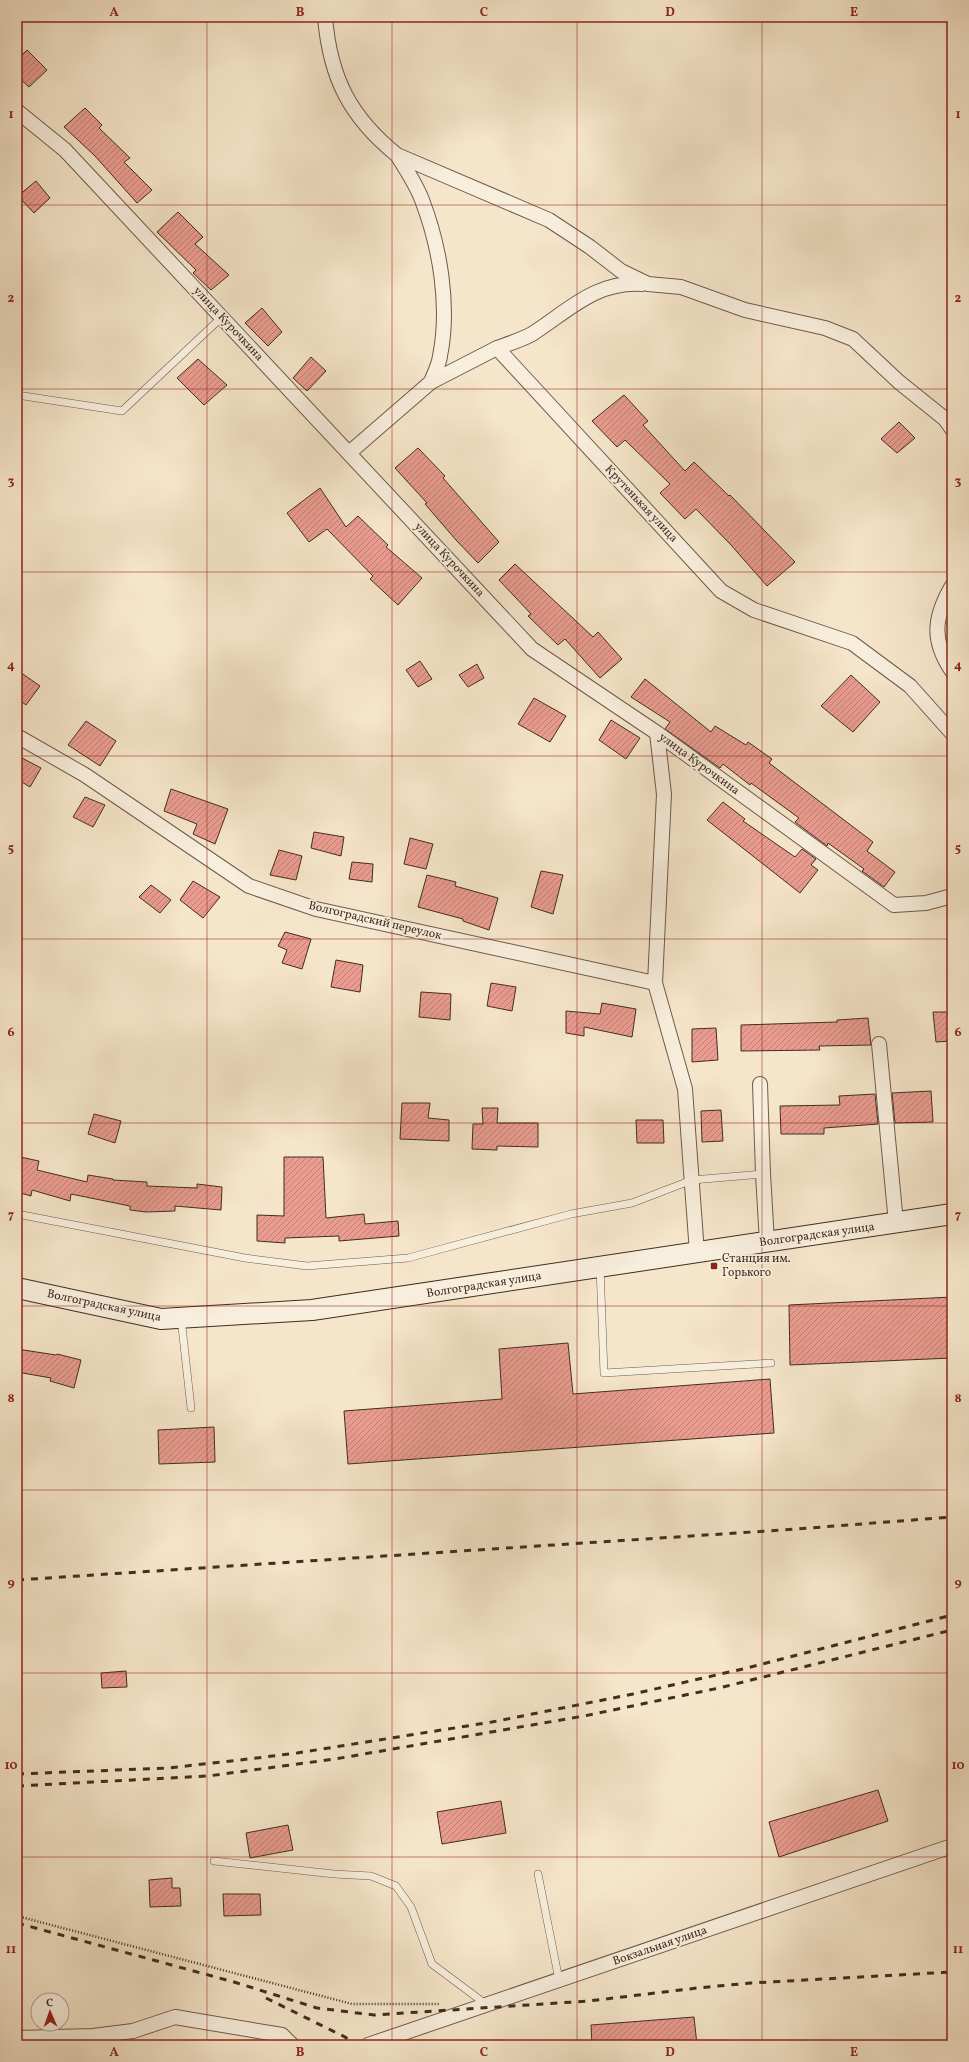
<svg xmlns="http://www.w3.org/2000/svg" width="969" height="2062" font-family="Vollkorn,serif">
<defs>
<pattern id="building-hatch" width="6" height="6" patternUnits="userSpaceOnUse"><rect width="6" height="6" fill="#ea9c90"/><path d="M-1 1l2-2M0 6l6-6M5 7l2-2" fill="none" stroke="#bf8075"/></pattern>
</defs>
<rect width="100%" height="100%" fill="#f5e5ca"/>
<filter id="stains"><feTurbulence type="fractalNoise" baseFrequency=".005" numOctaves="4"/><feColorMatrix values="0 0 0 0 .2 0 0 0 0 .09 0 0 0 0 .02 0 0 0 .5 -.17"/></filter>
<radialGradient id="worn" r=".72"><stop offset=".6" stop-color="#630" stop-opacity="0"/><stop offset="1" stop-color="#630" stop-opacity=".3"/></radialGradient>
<path fill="url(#building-hatch)" stroke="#422d1f" d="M27 50 47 70 29 87 17 76V60Z
M85 108 102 125 99 128 130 158 124 162 152 190 137 203 95 156 64 127Z
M36 181 50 198 34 213 18 196Z
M178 212 203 237 195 244 229 275 211 290 193 273 196 270 157 232Z
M262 308 282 332 268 346 245 323Z
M311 357 326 371 307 391 293 378Z
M198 359 227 385 204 405 177 378Z
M624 395 648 421 643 425 685 471 694 462 729 496 730 495 795 562 767 586 731 545 696 509 685 519 660 493 670 484 625 440 617 447 592 421Z
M899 422 915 438 897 453 881 439Z
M418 448 445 476 443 478 499 542 478 563 456 540 425 504 427 503 395 468Z
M320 488 346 527 358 516 388 545 386 547 422 578 398 605 370 579 373 576 327 529 309 542 287 513Z
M515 564 593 637 598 632 622 659 600 678 565 639 558 645 528 616 531 614 499 580Z
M420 661 432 679 418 687 406 670Z
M477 664 484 678 468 687 459 675Z
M17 670 40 686 26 705 17 698Z
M851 675 880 702 853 732 821 706Z
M645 679 711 732 715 726 746 745 748 742 772 759 769 763 873 842 867 851 895 872 884 887 862 871 864 869 828 843 827 846 795 822 799 818 751 783 750 785 723 764 720 768 665 729 670 722 631 697Z
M534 698 566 716 550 742 518 724Z
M611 720 640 738 626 759 599 740Z
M86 721 116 741 100 766 68 745Z
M22 758 41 768 30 787 17 779V765Z
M171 789 228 809 215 844 193 834 197 824 164 811Z
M85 797 105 805 93 827 73 817Z
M723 802 745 819 743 821 795 857 802 849 816 859 811 865 818 870 800 893 707 820Z
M314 832 344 837 341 856 311 848Z
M410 838 433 844 426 869 404 864Z
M279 850 302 856 296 880 270 875Z
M352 862 373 864 372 882 349 879Z
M541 871 563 875 553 914 531 907Z
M427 875 456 882 455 886 498 898 489 930 463 921V919L418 907Z
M193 881 220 897 203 918 180 900Z
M151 885 171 900 160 913 139 897Z
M285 932 311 939 302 969 282 963 287 950 278 946Z
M336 960 363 965 360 992 331 987Z
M491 983 516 987 512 1011 487 1006Z
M421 992 451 994 450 1020 419 1017Z
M602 1003 636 1009 632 1037 584 1027V1036L566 1033V1011L600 1014Z
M933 1012H952V1041L936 1042Z
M868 1018 871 1045 819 1046 820 1050 741 1051V1025L837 1022V1020Z
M716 1028 718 1060 692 1062V1029Z
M931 1091 933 1122 895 1123 892 1093Z
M875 1094 878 1124 824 1128V1134H781L780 1106 840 1105 839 1096Z
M402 1103H430L428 1118 449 1120V1141L400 1139Z
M482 1108H498L497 1123H538V1147L497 1146V1150L472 1149 473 1124H483Z
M721 1110 723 1141 702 1142 701 1111Z
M94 1114 121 1121 115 1143 88 1134Z
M636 1120H663L664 1143H637Z
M20 1157 39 1161 37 1170 87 1182 88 1175 113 1179V1180L147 1182V1186L197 1188V1184L222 1187 221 1210 175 1206V1211L146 1212 130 1210V1206L71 1194 70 1201 32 1190 31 1196 17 1192V1171Z
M284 1157H323L326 1218 364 1214 365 1224 398 1221 399 1236 339 1241V1236L285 1238V1243L257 1241V1215L284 1216Z
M952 1297V1358L790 1365 789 1305Z
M568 1343 573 1394 770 1379 774 1433 348 1464 344 1411 502 1399 499 1349Z
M17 1349 56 1355 57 1354 81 1360 74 1388 50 1381 51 1378 17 1372Z
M214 1427 215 1462 159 1464 158 1430Z
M126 1671 127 1687 102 1688 101 1673Z
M878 1790 888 1821 779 1857 769 1822Z
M501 1801 506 1833 442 1844 437 1812Z
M288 1825 293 1850 250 1858 246 1833Z
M172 1878V1888H180L181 1906 150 1907 149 1880Z
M223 1894H260L261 1915 224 1916Z
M694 2017 697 2045H592L591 2025Z"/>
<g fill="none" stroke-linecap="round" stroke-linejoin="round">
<g stroke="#6f5b4a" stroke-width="8">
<path id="lane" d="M17 395 122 411 222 317
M17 1214 245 1258 307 1266 408 1258 571 1214 632 1203 692 1180 763 1174
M600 1267 604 1373 771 1363
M181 1318 191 1408
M214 1861 334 1874 371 1876 396 1886 411 1907 432 1964 487 2005
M538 1874 559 1980"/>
</g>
<g stroke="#6f5b4a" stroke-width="16">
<path id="street" d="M325 17C330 78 350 117 397 155L549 220 590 247 621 271 648 284 681 287 745 310 825 328 853 339 899 382 945 419 952 429
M17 111 65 150 532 649 657 733 894 905 926 903 952 896
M397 155C406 169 416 184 422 200 440 247 450 306 440 356 439 365 434 374 431 382
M497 348C508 344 521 340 532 334 568 311 595 281 642 284
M349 453 431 382 497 348 721 591 754 610 852 643 910 686 952 733
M952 586C934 617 931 640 952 671
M657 733 664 794 655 983 685 1089 697 1253
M17 736 85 775 249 886 316 909 655 983
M879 1044 896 1223
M760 1084 763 1174 767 1242
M17 2038 93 2036 133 2031 175 2017 282 2035 292 2045
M368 2045 952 1846"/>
</g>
<g stroke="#422d1f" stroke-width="22">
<path id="secondary" d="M17 1288 161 1319 312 1310 952 1214"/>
</g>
<path stroke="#422d1f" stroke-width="2.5" stroke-dasharray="1 2" stroke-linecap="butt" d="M17 1916 352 2004H439"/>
<use href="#lane" stroke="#f8eedd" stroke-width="7"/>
<use href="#street" stroke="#f8eedd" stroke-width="14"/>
<use href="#secondary" stroke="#f8eedd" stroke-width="20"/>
<path stroke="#422d1f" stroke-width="3" stroke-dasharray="7 7" stroke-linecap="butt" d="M17 1580 783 1530 952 1517
M17 1774 168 1768 240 1760 297 1753 492 1722 633 1694 747 1668 952 1615
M17 1786 208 1776 335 1759 584 1716 719 1688 952 1630
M17 1923 234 1982 317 2008 374 2015 589 2001 697 1988 751 1983 952 1972
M266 1998 345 2037 356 2045"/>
</g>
<path fill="none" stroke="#8f2418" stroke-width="1" stroke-opacity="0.55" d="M207 17V2045M392 17V2045M577 17V2045M762 17V2045M17 205H952M17 389H952M17 572H952M17 756H952M17 939H952M17 1123H952M17 1306H952M17 1490H952M17 1673H952M17 1857H952"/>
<rect fill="#8f2418" stroke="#f8eedd" stroke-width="1.5" x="710" y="1262" width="8" height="8" rx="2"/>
<g text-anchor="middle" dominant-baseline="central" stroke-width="3.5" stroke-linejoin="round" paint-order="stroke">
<g font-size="12" fill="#422d1f" stroke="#f8eedd">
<text transform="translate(228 324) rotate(47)">улица Курочкина</text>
<text transform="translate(641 504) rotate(47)">Крутенькая улица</text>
<text transform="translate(449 560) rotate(47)">улица Курочкина</text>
<text transform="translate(699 764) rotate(36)">улица Курочкина</text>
<text transform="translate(375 921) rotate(13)">Волгоградский переулок</text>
<text transform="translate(817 1235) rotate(-8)">Волгоградская улица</text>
<text transform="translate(484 1285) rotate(-9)">Волгоградская улица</text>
<text transform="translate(104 1306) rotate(12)">Волгоградская улица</text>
<text transform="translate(660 1946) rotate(-19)">Вокзальная улица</text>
</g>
<g font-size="12" fill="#422d1f" stroke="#f8eedd" text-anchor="start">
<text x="722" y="1259">Станция им.<tspan x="722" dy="14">Горького</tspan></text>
</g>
</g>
<rect width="969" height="2062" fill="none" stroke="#f5e5ca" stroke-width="44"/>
<g transform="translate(50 2012) rotate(358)"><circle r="19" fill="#f8eedd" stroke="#afa191"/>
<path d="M0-3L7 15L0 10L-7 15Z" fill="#8f2418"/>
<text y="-6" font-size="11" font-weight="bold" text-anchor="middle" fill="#422d1f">С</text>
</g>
<rect x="22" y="22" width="925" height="2018" fill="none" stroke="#8f2418" stroke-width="1.5"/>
<g font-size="13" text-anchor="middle" font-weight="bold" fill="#8f2418">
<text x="114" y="16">A</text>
<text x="300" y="16">B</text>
<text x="484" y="16">C</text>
<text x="670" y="16">D</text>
<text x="854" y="16">E</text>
<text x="11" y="118">1</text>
<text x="958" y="118">1</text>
<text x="11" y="302">2</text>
<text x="958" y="302">2</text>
<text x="11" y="485">3</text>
<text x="958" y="485">3</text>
<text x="11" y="669">4</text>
<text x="958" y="669">4</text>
<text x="11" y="852">5</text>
<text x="958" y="852">5</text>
<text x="11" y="1036">6</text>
<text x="958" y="1036">6</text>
<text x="11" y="1219">7</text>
<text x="958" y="1219">7</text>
<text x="11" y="1402">8</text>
<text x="958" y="1402">8</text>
<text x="11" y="1586">9</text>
<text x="958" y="1586">9</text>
<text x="11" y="1769">10</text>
<text x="958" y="1769">10</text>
<text x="11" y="1953">11</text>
<text x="958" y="1953">11</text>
<text x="114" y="2056">A</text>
<text x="300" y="2056">B</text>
<text x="484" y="2056">C</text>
<text x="670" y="2056">D</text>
<text x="854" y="2056">E</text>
</g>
<rect width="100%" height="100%" filter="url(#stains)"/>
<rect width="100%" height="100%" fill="url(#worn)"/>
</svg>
